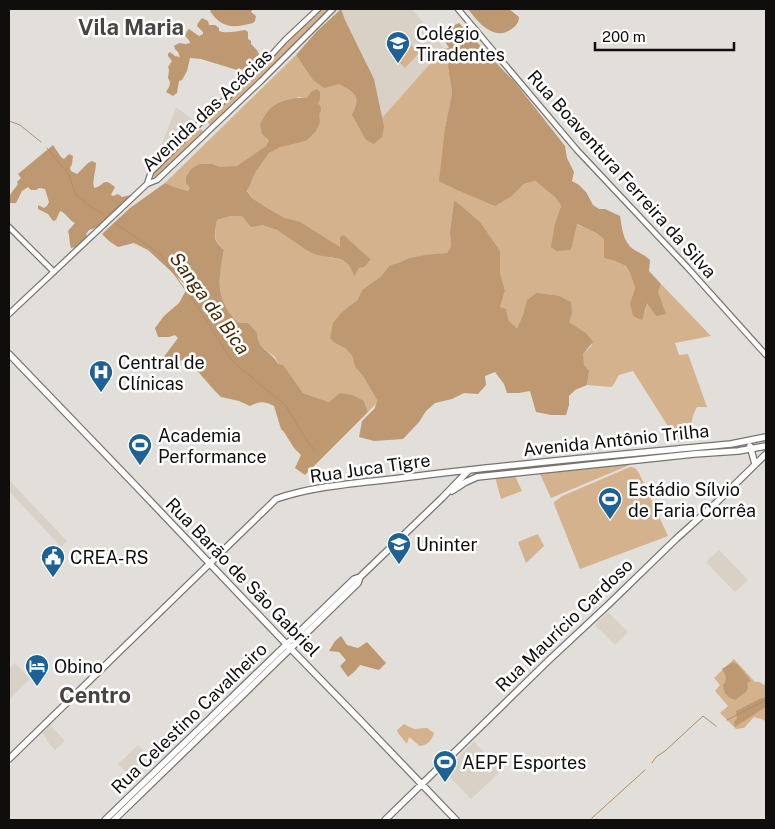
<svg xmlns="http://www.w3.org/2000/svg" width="775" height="829" font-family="'Public Sans',sans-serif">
<rect width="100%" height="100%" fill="#e2deda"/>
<path fill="#d9d0c6" d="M341 9H412L444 48 382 118 374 79 345 20Z
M176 107 193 120 156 159 176 108Z
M9 480 67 541 61 547 9 491Z
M719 550 748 580 735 592 706 562Z
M608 612 628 632 615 645 595 625Z
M15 663 30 679 9 699V669Z
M50 725 65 741 55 750 46 740 47 739 42 733Z
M474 742 502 770 471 799 444 771Z
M138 745 146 753 142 757 144 759 128 774 118 764Z"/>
<path fill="#d4b28d" d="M321 9H326L328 11 211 126 207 122Z
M410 44 419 53 405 68 396 59Z
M444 48H449L448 67 452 93 445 128 512 196 524 184 535 181 555 197 561 206 555 223 571 250 576 224 596 233 604 239V258L615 261 626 266 630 273 635 288 630 303 645 312 647 302 658 292 661 284 711 336 675 343 679 355 688 354 707 407H697C690 420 691 427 693 441L678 442 633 371 619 375 612 387 587 385 589 371 583 365V354L592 345 586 333 568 322 572 314 528 300 523 315 517 328 509 321 506 310 500 307 505 291 500 272V251L454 200 450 232 451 246 447 253 409 258 398 263 390 265 380 277 362 290 357 300 342 312 338 318 335 343 346 349 352 356 355 367 363 376 377 400 376 404 368 412 364 401 329 402 303 393 278 364 275 357 262 347 257 340 238 323 232 317 223 302 220 288V271L224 250C212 240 215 234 217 220L231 216H242L262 225 277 230 306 250 332 258 342 259 345 260 351 268 354 276 359 268 371 261 344 235 340 248 300 223 285 218 267 208 252 198 247 190C253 178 258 162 269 153 278 145 294 143 306 141L319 115 318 104 307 98 298 97 269 140 266 146 237 167H220L213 164 186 183 190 188 188 191 174 187 165 183 296 55 312 79C323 81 348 83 355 93 357 97 356 102 357 106L384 126 382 118Z
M200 129 204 132 156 178 151 174Z
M632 464 551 498 540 474Z
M630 467 635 468 639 473 668 536 580 569 554 504V502L560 498V497Z
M515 476 522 491 501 499 495 477Z
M538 534 544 546 526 563 518 542Z
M734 659 755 682H760L763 685 766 683V722L764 720 754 717 744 728 736 729 720 713 728 706 715 691 720 685 714 678Z
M404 724 414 729 427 728 434 733C432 740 428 745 420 746L409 737 407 744 398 733 397 730Z"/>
<path fill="#bd9871" d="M212 9H253L251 12 256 16 255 21 253 23C233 28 222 29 210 11Z
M341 9 345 20 374 79 384 126 382 137 374 144 366 140 352 115C361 96 356 93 339 84L324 88 312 79 296 55 317 31Z
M468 9H509L519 17C519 23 515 27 510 30 493 41 477 21 468 9Z
M202 18 208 21 209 25H215L219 28V31C226 34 237 31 245 30L248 32V39L251 41V44L257 50 259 54C256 60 253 64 249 69L237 70 201 59 190 58 187 71 182 80 179 81 177 93 173 96 166 92C169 87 172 84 168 78L169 70 168 67 172 61 168 56V54L170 52 175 56 180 57 178 52 175 49 174 46 179 43 186 44 190 43 189 40 185 36 187 31 189 29 199 36 203 34V32L197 26 198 23Z
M459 23 501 68 514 81 565 146 567 158 574 172 572 181 579 185 586 192 593 205 599 209H605L620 216C622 228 623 242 633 249 639 253 645 255 650 260L649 271 661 284 658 292 666 314 656 316 647 303 642 320 633 316 630 303 635 288 630 273 626 266 615 261 604 258V239L596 233 577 224 571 250 557 251 551 247 555 223 561 206 555 197 535 181 524 184 512 196 495 206 455 189 439 181 445 128 452 93 448 67 449 48 446 43 449 28Z
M317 89 320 92V99L318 104 320 105 321 110 319 115 320 122 316 131 306 141 280 147 269 153 256 171 247 191 252 198 267 208 285 218 300 222 340 247V237L344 235 371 260 364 267 359 268 354 277C352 269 349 263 341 259L317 255 306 250 277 230 262 225 251 227 242 216H231L217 220C215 234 211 239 224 250 218 280 215 299 238 323H248L257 333C257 350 271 350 278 364L283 365 303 393 329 402 340 393 352 395 364 401 368 412 305 475 295 468 301 455 294 448 284 432 281 429 274 406C264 401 260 401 250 406L239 401 221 397 214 390 187 359 178 361 170 365 163 358 178 338 175 335 169 337H158L155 328 164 316 179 303 188 287 148 250 134 243 118 247 109 241 102 234 130 208 165 183 174 187 188 191 190 188 186 183V177L191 169 200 164H213L220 167 237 166 266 146 269 140 262 134 260 124C263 120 265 114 269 110 278 101 294 97 307 98L311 92Z
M53 145 61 157 64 159 69 154 73 156 72 164 70 168 71 171 77 174 88 163 92 161 96 163C96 171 92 180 94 188 105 186 102 176 115 187L111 195 113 196 118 194 122 197 131 195 100 226 89 230 86 234 87 236C84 241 79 242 76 247L71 248C69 242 70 237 68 231L75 223C69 221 67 213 60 211L56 220 53 221 48 214 38 209V205L44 208 47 206 49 202 45 189 39 188 36 190H31L28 187 22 191 16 203H9C9 192 13 192 18 184L17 182 21 178 18 174Z
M454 200 480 222 500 251V272L505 291 500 307 506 309 509 321 517 328 523 315 527 300 537 293 559 296 571 302 572 314 569 322 586 333 593 342 583 354 584 365 589 371 587 385 575 390 569 396V405L566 415H551L536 412 530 391 519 393H507L504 384 495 372 485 376 486 385 478 394 464 393 452 399 435 403 426 411 419 422 403 439 374 441 359 437 362 421 375 408 377 400 363 376 355 367 352 356 346 349 335 343 330 338 333 323 342 312 357 300 362 290 380 277 390 265 398 263 409 258 426 255 447 253 451 246 450 232Z
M341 636 347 645 358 648 367 642 386 663 379 670 360 665 355 671 348 677 340 666 346 660 339 652 329 651 335 641Z
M733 662 738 665 751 681 747 683 748 688 746 692 735 700C727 697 724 694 723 685 728 679 726 675 722 669Z
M766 697V706L764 708 735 727 734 722 737 719 736 711C746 707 755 700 766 697Z"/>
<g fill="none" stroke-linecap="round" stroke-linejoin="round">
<path stroke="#b28d66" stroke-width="1" d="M9 121 20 125 41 142
M47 148 69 175 75 194 91 207 103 214
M115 223 160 254 201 312 232 361 286 406 304 436 315 451
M727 720 766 700
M652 763 656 757 665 751 703 716 716 726
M592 818 645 770"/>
<g stroke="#777470" stroke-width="7">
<path id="minor" d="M458 9 577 150 687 267 766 355
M147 184 151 172 201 122 265 62 285 40 318 9
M9 227 54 272
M9 314 147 184 157 180 261 81 333 9"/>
</g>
<g stroke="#777470" stroke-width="8">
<path id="major" d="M9 354 135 485 291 649 362 722 456 820
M750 446 755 464
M452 491 466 482 477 477 694 454 738 451 766 446
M9 759 276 499C319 484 373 482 418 476 522 463 626 454 731 444L766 437
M105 820 354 579 360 577 442 498 469 470
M114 820 358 583 360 577
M385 820 548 661 609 604 676 539 717 502 766 454"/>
</g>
<use href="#minor" stroke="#fff" stroke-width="4.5"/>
<use href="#major" stroke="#fff" stroke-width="5.5"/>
</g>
<defs>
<g id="school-pin" transform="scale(1.25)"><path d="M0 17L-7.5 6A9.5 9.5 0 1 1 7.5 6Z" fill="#1e6196" stroke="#fff"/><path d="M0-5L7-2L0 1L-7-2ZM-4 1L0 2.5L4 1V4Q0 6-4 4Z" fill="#fff"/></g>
<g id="hospital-pin" transform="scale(1.25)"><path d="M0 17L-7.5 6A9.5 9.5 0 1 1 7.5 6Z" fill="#1e6196" stroke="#fff"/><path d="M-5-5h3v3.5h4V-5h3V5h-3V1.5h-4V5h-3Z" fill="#fff"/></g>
<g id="stadium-pin" transform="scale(1.25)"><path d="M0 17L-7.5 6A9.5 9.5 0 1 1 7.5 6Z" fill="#1e6196" stroke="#fff"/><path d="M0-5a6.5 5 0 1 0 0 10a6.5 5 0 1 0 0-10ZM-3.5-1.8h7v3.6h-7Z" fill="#fff"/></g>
<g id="university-pin" transform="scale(1.25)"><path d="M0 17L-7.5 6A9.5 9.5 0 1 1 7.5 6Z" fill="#1e6196" stroke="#fff"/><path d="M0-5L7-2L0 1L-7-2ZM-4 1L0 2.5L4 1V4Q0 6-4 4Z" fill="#fff"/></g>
<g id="civic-pin" transform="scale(1.25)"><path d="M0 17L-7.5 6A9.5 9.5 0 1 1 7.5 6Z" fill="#1e6196" stroke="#fff"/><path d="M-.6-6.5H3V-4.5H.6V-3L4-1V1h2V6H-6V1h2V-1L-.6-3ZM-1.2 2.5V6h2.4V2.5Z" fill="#fff"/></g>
<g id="hotel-pin" transform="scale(1.25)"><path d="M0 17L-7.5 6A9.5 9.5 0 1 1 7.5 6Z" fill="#1e6196" stroke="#fff"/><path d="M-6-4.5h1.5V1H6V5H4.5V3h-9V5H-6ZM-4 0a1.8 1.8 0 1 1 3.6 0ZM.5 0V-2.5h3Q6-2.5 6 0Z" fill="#fff"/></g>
</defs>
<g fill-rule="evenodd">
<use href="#school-pin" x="398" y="43"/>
<use href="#hospital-pin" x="101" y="372"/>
<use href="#stadium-pin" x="140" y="445"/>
<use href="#stadium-pin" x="610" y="499"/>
<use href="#university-pin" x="399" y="544"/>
<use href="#civic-pin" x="53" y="557"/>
<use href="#hotel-pin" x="37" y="666"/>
<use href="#stadium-pin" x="445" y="762"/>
</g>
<g text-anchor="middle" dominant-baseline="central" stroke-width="5" stroke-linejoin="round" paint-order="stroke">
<g font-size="18" fill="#100e0d" stroke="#fff" text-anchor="start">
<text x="416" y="33">Colégio<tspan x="416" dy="21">Tiradentes</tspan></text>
<text x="118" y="362">Central de<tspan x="118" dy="21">Clínicas</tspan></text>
<text x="158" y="435">Academia<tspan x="158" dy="21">Performance</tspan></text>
<text x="628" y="489">Estádio Sílvio<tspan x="628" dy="21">de Faria Corrêa</tspan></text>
<text x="416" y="544">Uninter</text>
<text x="70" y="557">CREA-RS</text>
<text x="54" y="666">Obino</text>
<text x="462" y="762">AEPF Esportes</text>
</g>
<g font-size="18" fill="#100e0d" stroke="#fff">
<text transform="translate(207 110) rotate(-43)">Avenida das Acácias</text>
<text transform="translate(622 174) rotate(48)">Rua Boaventura Ferreira da Silva</text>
<text transform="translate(616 440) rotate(-6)">Avenida Antônio Trilha</text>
<text transform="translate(370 468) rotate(-8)">Rua Juca Tigre</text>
<text transform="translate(243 577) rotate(46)">Rua Barão de São Gabriel</text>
<text transform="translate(564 625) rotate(-44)">Rua Maurício Cardoso</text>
<text transform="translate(189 718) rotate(-44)">Rua Celestino Cavalheiro</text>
</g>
<g font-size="19" font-style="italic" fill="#442a08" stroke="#fff">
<text transform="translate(210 303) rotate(54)">Sanga da Bica</text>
</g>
<g font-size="22" font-weight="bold" fill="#484441" stroke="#fff">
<text x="131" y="27">Vila Maria</text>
<text x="95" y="695">Centro</text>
</g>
</g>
<rect width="775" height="829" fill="none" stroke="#100e0d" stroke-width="20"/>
<path d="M595 42v8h139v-8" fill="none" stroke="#100e0d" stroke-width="2.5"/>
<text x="602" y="42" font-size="15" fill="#100e0d" stroke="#ffffff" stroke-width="4" paint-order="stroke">200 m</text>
</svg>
